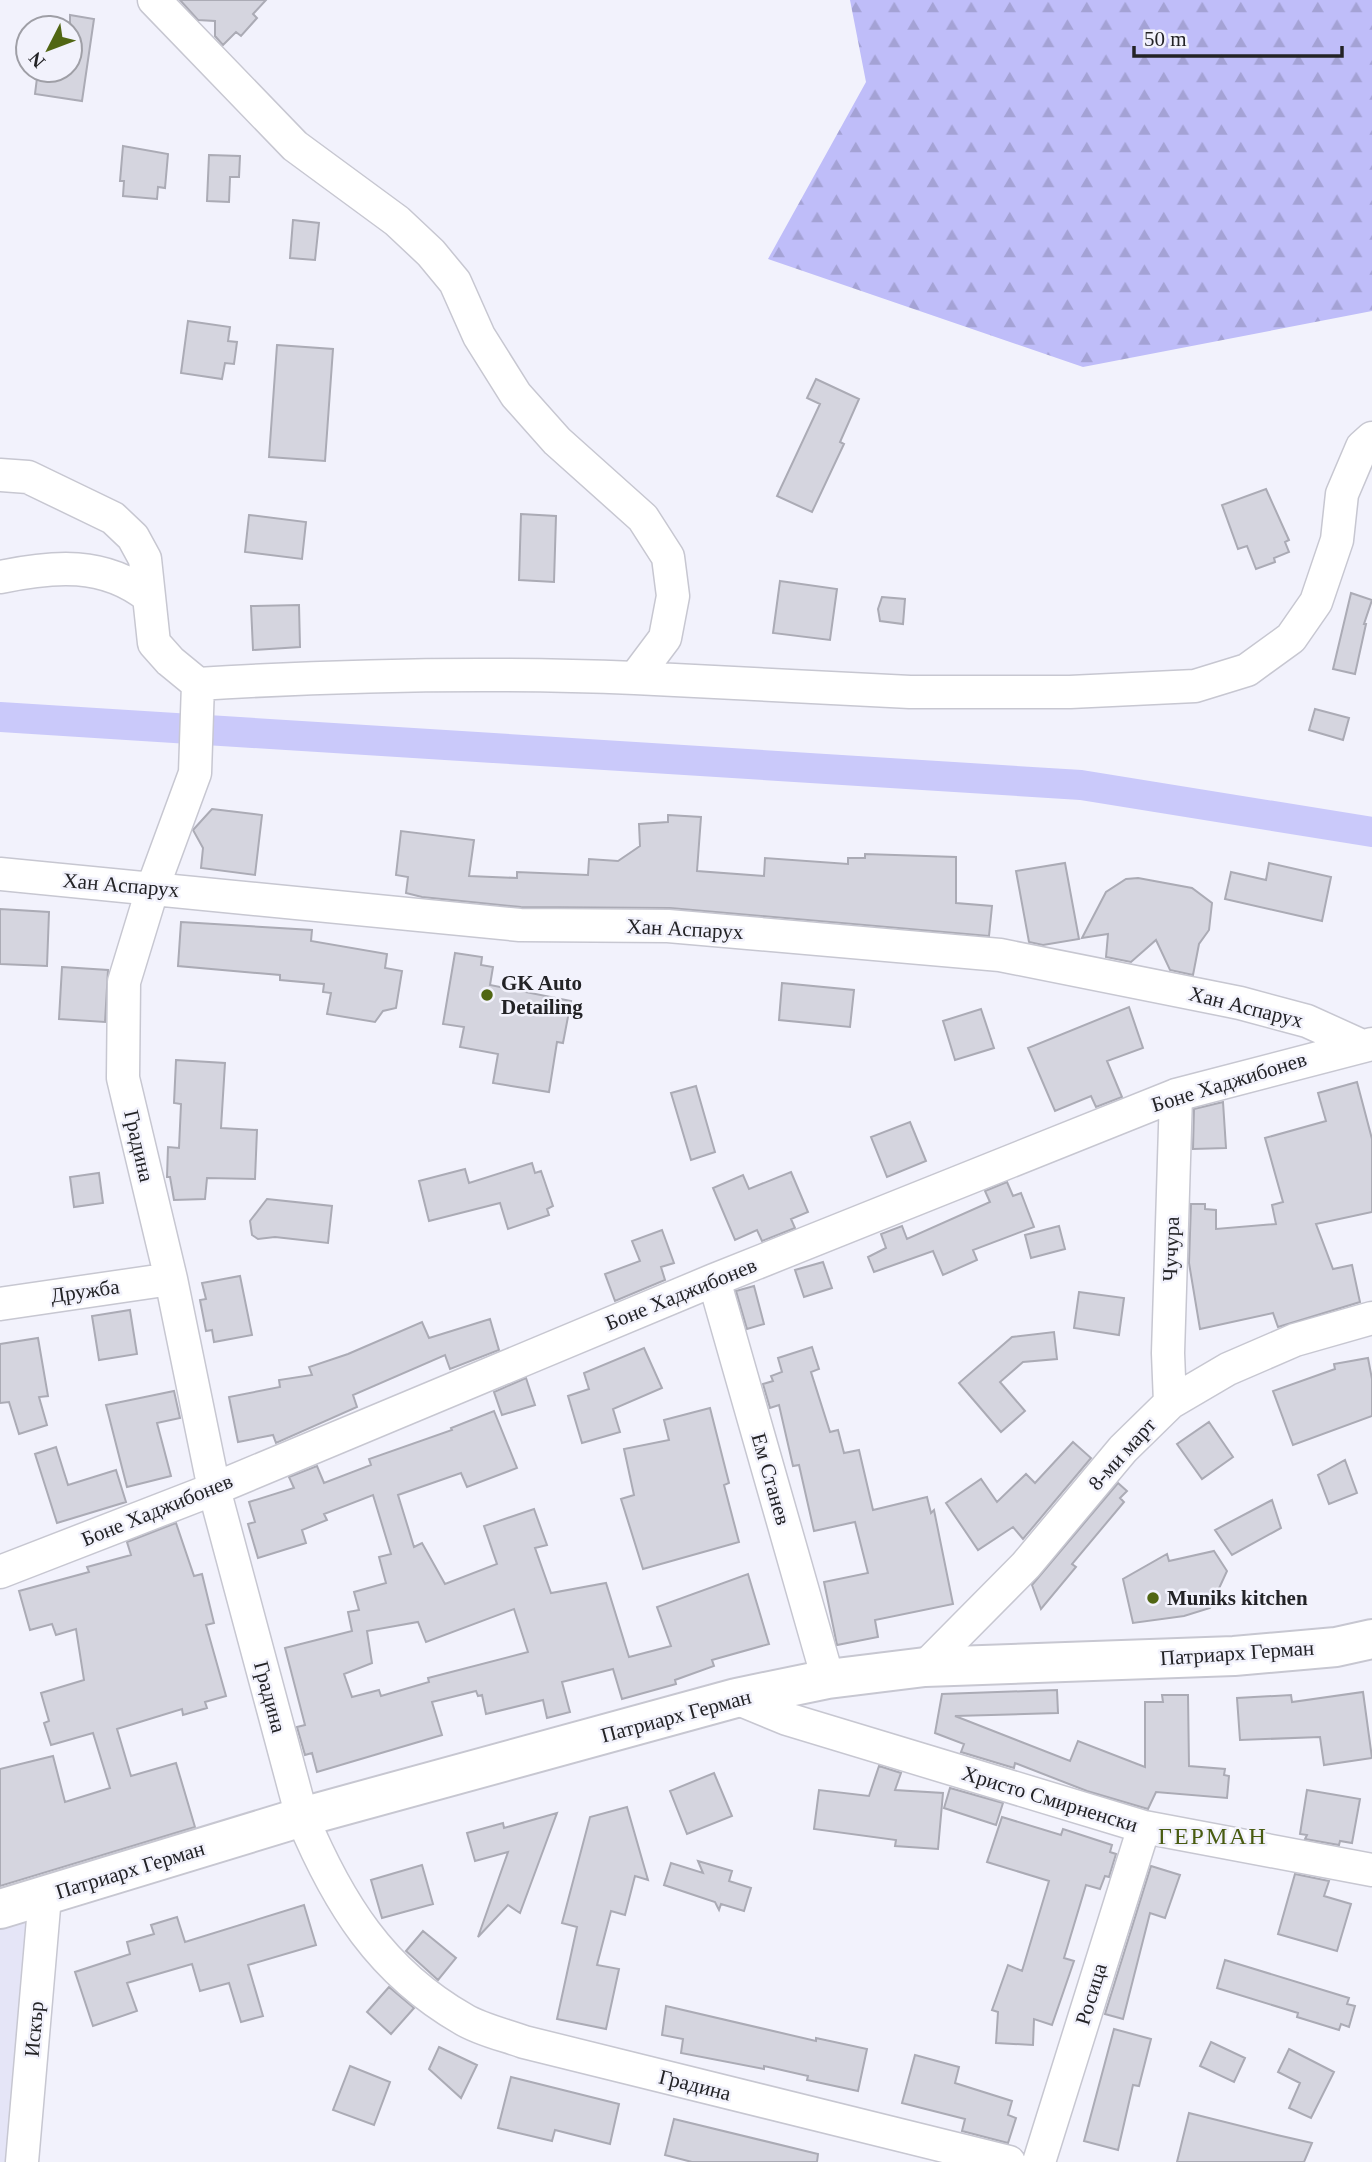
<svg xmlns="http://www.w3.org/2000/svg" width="1372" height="2162" font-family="Georgia,serif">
<defs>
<pattern id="forest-firs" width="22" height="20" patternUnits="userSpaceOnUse" patternTransform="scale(1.75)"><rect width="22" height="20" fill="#bfbdf9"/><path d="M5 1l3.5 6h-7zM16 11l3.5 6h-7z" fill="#a4a2d5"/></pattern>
</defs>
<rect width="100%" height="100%" fill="#f2f2fc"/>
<path fill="#e5e5f7" d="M45 1896 22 2162H0V1909Z"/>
<path fill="url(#forest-firs)" d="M850 0H1372V311L1083 367 768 259 866 82Z"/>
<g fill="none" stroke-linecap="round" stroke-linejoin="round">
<path stroke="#cac9fa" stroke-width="30" d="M0 717 1081 785 1372 832"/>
</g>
<path fill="#d5d5df" stroke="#ababb5" stroke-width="2" fill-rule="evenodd" d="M180 0H266L253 14 257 18 241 36 236 32 223 45 215 36V21L198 20Z
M70 15 94 19 82 101 35 94 38 70H70Z
M123 146 168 154 165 188 158 187 157 199 123 196 124 181H120Z
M209 155 240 156 239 177H230L229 202 207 201Z
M293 220 319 223 315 260 290 258Z
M188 321 230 327 228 341 237 342 234 364 225 363 222 379 181 373Z
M277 345 333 349 325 461 269 457Z
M816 379 859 399 840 442 844 444 812 512 777 496 820 404 807 398Z
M1266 489 1289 540 1285 542 1289 552 1274 558 1275 562 1256 569 1247 546 1238 549 1222 505Z
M521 514 556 516 554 582 519 580Z
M249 515 306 522 302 559 245 552Z
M780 581 837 589 830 640 773 633Z
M1351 593 1372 600 1364 624H1366L1355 674 1333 669Z
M882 597 905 599 903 624 880 621 878 609Z
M299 605 300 647 253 650 251 606Z
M1315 709 1349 718 1343 740 1309 730Z
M212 809 262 815 255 875 201 868 203 848 193 830Z
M668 815 701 817 697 871 764 876 765 858 848 864V858H865V854L956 857V903L992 906 989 936 670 908 521 907 422 897 406 893 408 877 396 875 401 831 474 840 469 876 517 878V872L588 875 589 859 618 861 640 846 639 824 668 822Z
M1065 863 1079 939 1043 945 1029 942 1016 871Z
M1269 863 1331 877 1322 921 1225 899 1231 872 1266 880Z
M1138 878 1192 888 1212 903 1209 930 1199 944 1193 975 1170 970 1156 940 1131 962 1106 957 1108 934 1082 938 1106 892 1126 879Z
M0 909 49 912 47 966 0 964Z
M181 922 312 930 311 941 387 954 385 968 402 971 396 1008 383 1011 375 1022 327 1014 331 993 323 992 324 984 280 980V975L178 966Z
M455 953 482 957 481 965 493 967 490 985 571 1001 563 1043 557 1042 549 1092 493 1083 498 1054 460 1047 464 1027 443 1024Z
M62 967 108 970 105 1022 59 1019Z
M782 983 854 990 850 1027 779 1020Z
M1129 1007 1143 1048 1107 1061 1122 1097 1096 1107 1091 1096 1055 1111 1028 1048Z
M981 1009 994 1048 955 1060 943 1021Z
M176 1060 225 1063 221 1128 257 1130 255 1179 207 1178 205 1199 174 1200 170 1177H167L168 1147 179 1148 181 1104 174 1103Z
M1357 1082 1372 1139V1212L1316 1224 1333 1269 1352 1265 1360 1302 1278 1327 1273 1313 1200 1329 1189 1263 1191 1204H1205V1209L1216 1210V1229L1276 1224 1272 1205 1283 1202 1265 1138 1326 1121 1318 1093Z
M696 1086 715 1152 691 1160 671 1093Z
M1223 1102 1226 1148 1193 1149 1194 1109Z
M910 1122 926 1161 887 1177 871 1137Z
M532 1163 535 1173 541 1171 553 1206 547 1209 549 1215 508 1229 500 1203 429 1221 419 1181 465 1169 469 1183Z
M791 1172 808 1212 791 1219 795 1228 762 1241 757 1230 735 1240 713 1188 743 1175 749 1189Z
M99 1173 103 1203 74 1207 70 1177Z
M1007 1182 1013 1196 1021 1193 1034 1227 973 1250 977 1260 943 1275 933 1251 874 1272 868 1257 886 1248 881 1234 902 1226 907 1239 990 1202 985 1191Z
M267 1199 332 1206 328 1243 275 1237 258 1239 252 1235 250 1221Z
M1059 1226 1065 1249 1031 1258 1025 1235Z
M662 1230 674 1263 661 1267 665 1280 615 1301 605 1274 640 1261 632 1241Z
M823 1262 832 1288 804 1297 795 1270Z
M240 1276 252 1335 214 1342 212 1330 206 1331 200 1300 206 1299 202 1283Z
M754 1286 764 1324 747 1329 736 1291Z
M1079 1292 1124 1298 1119 1335 1074 1328Z
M130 1310 137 1354 99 1360 92 1316Z
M490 1319 499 1350 450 1369 445 1355 353 1395 357 1407 276 1443 273 1435 238 1442 229 1397 280 1387 279 1380 312 1375 309 1367 348 1354 422 1322 429 1338Z
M1054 1332 1057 1359 1023 1362 1000 1382 1025 1411 1001 1432 959 1383 1012 1337Z
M38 1338 48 1396 39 1397 47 1425 19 1434 9 1402 0 1403V1344Z
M812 1347 819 1369 811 1372 830 1432 838 1430 844 1453 859 1450 873 1510 927 1497 931 1513 934 1510 953 1604 875 1620 878 1637 837 1645 824 1582 868 1573 855 1522 814 1531 799 1465 793 1466 779 1405 770 1408 763 1384 773 1381 771 1376 782 1372 778 1358Z
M644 1348 662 1388 613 1409 620 1432 582 1443 568 1396 589 1389 584 1373Z
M1368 1358 1372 1379V1416L1293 1445 1273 1391 1335 1369 1334 1364Z
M526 1378 535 1405 502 1415 494 1392Z
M174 1391 180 1418 157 1423 171 1476 127 1487 106 1405Z
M710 1408 729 1483 724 1485 739 1542 643 1569 621 1499 634 1495 624 1449 669 1440 664 1420Z
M494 1411 517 1468 467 1487 461 1473 398 1495 414 1547 422 1543 445 1584 497 1564 484 1526 534 1509 547 1545 535 1548 551 1593 606 1583 629 1657 671 1646 657 1607 748 1574 769 1644 712 1660 714 1666 675 1680 676 1684 622 1699 613 1669 562 1682 570 1712 547 1718 543 1700 486 1714 482 1695 478 1696 476 1691 432 1702 442 1735 317 1772 312 1753 305 1755 297 1727 305 1725 285 1648 352 1631 348 1612 359 1610 354 1592 386 1583 379 1557 391 1554 373 1495 324 1514 327 1520 302 1530 306 1543 258 1558 248 1524 255 1522 249 1502 294 1488 289 1477 317 1466 324 1483 371 1465 369 1459 452 1430 451 1428ZM514 1609 528 1652 428 1678 429 1682 381 1696 379 1690 352 1697 344 1674 372 1663 367 1631 418 1622 426 1642Z
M1209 1422 1233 1457 1202 1479 1177 1444Z
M1073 1442 1091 1458 1023 1539 1013 1527 978 1550 946 1503 981 1479 997 1502 1026 1474 1035 1483Z
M56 1447 68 1485 116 1470 126 1502 57 1523 35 1454Z
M1345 1460 1357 1493 1329 1504 1318 1475Z
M1118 1483 1127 1491 1120 1498 1124 1502 1072 1564 1076 1567 1041 1609 1032 1585Z
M1272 1500 1281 1528 1232 1555 1215 1530Z
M176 1523 194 1576 202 1574 214 1623 206 1625 226 1696 205 1702 207 1708 183 1715 182 1709 117 1729 131 1776 176 1763 195 1827 0 1886V1769L53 1756 65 1802 110 1788 93 1733 51 1745 44 1723 49 1721 41 1693 84 1680 76 1629 56 1635 52 1624 30 1630 19 1591 89 1572 87 1567 131 1555 127 1542Z
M1214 1551 1227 1571 1210 1608 1184 1616 1133 1623 1123 1579 1167 1554 1169 1561Z
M1057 1690 1058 1713 955 1716 1070 1761 1078 1741 1145 1767V1702H1163L1162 1695H1188L1189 1766 1225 1769 1224 1775 1229 1776 1227 1798 1156 1792 1148 1809 1087 1791 1015 1763 1014 1768 961 1752 964 1744 935 1733 942 1694Z
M1363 1692 1372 1758 1324 1765 1320 1737 1240 1740 1237 1698 1291 1695 1292 1702Z
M879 1766 901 1773 895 1790 943 1793 938 1849 895 1846 896 1840 814 1829 819 1790 869 1796Z
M714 1773 732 1816 687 1834 670 1791Z
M950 1788 1003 1803 996 1825 944 1808Z
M1307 1790 1360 1799 1352 1843 1340 1841 1339 1845 1305 1839 1307 1835 1300 1834Z
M627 1807 648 1880 635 1876 625 1915 611 1911 597 1965 619 1969 606 2029 557 2019 577 1927 562 1923 590 1817Z
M557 1813 520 1913 508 1905 478 1937 508 1852 475 1861 467 1833 503 1823 504 1828Z
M1002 1817 1061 1835 1063 1829 1112 1845 1110 1852 1116 1854 1109 1877 1105 1876 1100 1889 1086 1885 1064 1958 1074 1961 1052 2025 1034 2019 1033 2045 996 2043 998 2012 992 2010 1008 1965 1022 1971 1049 1881 987 1862Z
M698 1861 732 1871 729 1881 751 1888 744 1911 721 1904 719 1910 715 1902 664 1885 671 1863 703 1873Z
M422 1865 433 1904 382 1918 371 1880Z
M1151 1866 1180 1875 1165 1918 1150 1913 1123 2019 1105 2014Z
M1295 1874 1329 1881 1324 1896 1351 1904 1337 1951 1278 1934Z
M304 1905 316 1945 248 1965 263 2016 241 2022 229 1983 200 1991 192 1964 127 1983 137 2011 93 2026 75 1972 130 1954 127 1942 154 1934 151 1925 177 1917 185 1942Z
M423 1931 456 1958 438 1980 406 1951Z
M1225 1960 1349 1998 1347 2004 1355 2006 1349 2027 1341 2024 1339 2030 1297 2017 1298 2013 1217 1988Z
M389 1987 414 2008 391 2034 367 2012Z
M666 2006 816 2041V2038L867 2049 858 2091 807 2080 808 2076 764 2066V2069L681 2053 683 2039 662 2035Z
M1114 2029 1151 2039 1139 2086 1133 2085 1118 2150 1084 2141Z
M1211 2042 1245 2058 1234 2082 1200 2066Z
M439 2047 477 2065 461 2098 429 2069Z
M1289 2049 1334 2072 1311 2118 1289 2108 1300 2083 1278 2072Z
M915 2055 959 2067 955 2083 1012 2101 1008 2115 1016 2118 1008 2143 962 2131 965 2119 902 2103Z
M350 2066 390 2082 374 2125 333 2110Z
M511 2077 619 2104 610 2144 555 2130 552 2141 498 2128Z
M1189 2113 1277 2135 1312 2143 1304 2162H1177Z
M674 2119 818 2154 817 2162H692L665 2155Z"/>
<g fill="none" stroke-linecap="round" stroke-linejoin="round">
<g stroke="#c7c7d1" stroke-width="35">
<path id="minor" d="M0 475 28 477 113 518 133 537 145 559 154 643 170 661 198 684C344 675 489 672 635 678L665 638 673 596 668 557 643 518 557 441 516 395 479 336 455 282 431 253 397 221 295 146 154 0
M0 577C53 566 104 561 149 597
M635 678 910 692H1070L1195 686 1247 670 1291 638 1316 602 1337 540 1342 494 1362 447 1372 438
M198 684 195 773 153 887 124 982 123 1078 171 1279 214 1489 302 1817C338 1903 381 1972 463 2019 481 2030 505 2035 524 2042L1009 2162
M0 874 520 925 668 926 1000 955 1240 1003 1307 1021 1360 1045
M714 1280 828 1679
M0 1304 171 1279
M1170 1403 1168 1353 1176 1095
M0 1572 214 1489 714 1280 1176 1095 1372 1044
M925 1667 1026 1565 1123 1449 1170 1403 1228 1369 1295 1340 1372 1318
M736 1698 787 1719 1144 1827 1372 1870
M22 2162 45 1896
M1039 2162 1144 1827"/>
</g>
<g stroke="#c7c7d1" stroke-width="42">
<path id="tertiary" d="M0 1909 302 1817 736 1698 828 1679 925 1667 1234 1656 1336 1647 1372 1639"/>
</g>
<use href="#minor" stroke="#fff" stroke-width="32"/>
<use href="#tertiary" stroke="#fff" stroke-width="38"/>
</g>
<g fill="#516613" stroke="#f2f2fc" stroke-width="2.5">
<circle cx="487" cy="995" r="7"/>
<circle cx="1153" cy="1598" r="7"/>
</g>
<g text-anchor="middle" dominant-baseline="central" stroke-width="5" stroke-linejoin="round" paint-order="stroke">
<g font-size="21" fill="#232326" stroke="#f2f2fc">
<text transform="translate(121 885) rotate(5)">Хан Аспарух</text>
<text transform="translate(685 929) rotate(3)">Хан Аспарух</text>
<text transform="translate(1246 1007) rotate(14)">Хан Аспарух</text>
<text transform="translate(1229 1082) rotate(-17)">Боне Хаджибонев</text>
<text transform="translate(139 1146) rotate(77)">Градина</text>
<text transform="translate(1171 1249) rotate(-88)">Чучура</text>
<text transform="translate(85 1291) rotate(-8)">Дружба</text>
<text transform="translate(681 1294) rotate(-22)">Боне Хаджибонев</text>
<text transform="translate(1122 1454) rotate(-48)">8-ми март</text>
<text transform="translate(771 1479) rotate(74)">Ем Станев</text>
<text transform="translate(157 1510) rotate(-22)">Боне Хаджибонев</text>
<text transform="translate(1237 1653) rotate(-4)">Патриарх Герман</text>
<text transform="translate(270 1697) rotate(75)">Градина</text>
<text transform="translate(676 1716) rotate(-15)">Патриарх Герман</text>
<text transform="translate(1050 1799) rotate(17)">Христо Смирненски</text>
<text transform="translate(130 1870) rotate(-17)">Патриарх Герман</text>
<text transform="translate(1091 1994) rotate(-73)">Росица</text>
<text transform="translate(34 2029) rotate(-85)">Искър</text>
<text transform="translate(695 2085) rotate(14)">Градина</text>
</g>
<g font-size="21" font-weight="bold" fill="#232326" stroke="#f2f2fc" text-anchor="start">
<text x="501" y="983">GK Auto<tspan x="501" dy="24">Detailing</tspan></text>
<text x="1167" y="1598">Muniks kitchen</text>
</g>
<g font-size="24" letter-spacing="2" fill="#485b10" stroke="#f2f2fc">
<text x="1213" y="1836">ГЕРМАН</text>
</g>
</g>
<g transform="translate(49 49) rotate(228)"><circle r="33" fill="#f2f2fc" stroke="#9f9fa6" stroke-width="2"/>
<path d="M0-5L12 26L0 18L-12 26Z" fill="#516613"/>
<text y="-10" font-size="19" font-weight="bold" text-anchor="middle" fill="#232326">N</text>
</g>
<path d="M1134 46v10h208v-10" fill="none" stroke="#232326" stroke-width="3.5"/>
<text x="1144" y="46" font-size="21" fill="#232326" stroke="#f2f2fc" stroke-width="5" paint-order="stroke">50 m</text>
</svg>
